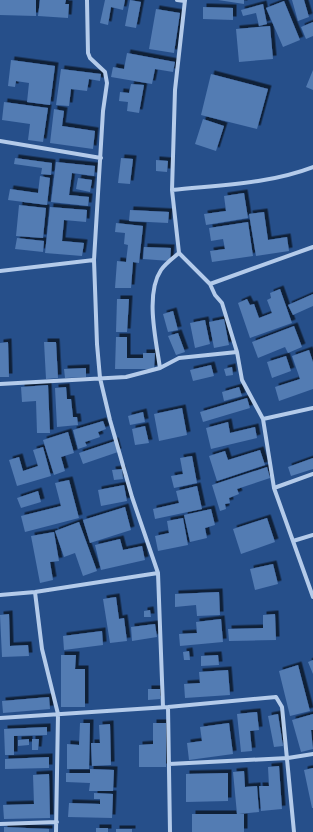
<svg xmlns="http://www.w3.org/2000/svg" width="313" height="832" font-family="'Roboto Condensed',sans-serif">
<defs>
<filter id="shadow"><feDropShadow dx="3.5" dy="-3.5" stdDeviation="0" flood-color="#0009"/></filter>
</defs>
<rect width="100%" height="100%" fill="#264f8a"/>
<path fill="#537bb3" filter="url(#shadow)" d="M0 0H36V16L0 15Z
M40 0H66L65 4H69L68 18 38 16Z
M105 0H125L123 10 111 7 108 25 100 23Z
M130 0 141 2 136 28 125 26Z
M218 0H244V4Z
M292 0H304L309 17 298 21Z
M284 1 300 40 283 47 266 8Z
M263 4 267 24 259 26 256 13 243 16 241 10Z
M203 7 233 8V20L203 19Z
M156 9 180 13 174 53 149 49Z
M313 22V36L306 39 301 27Z
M270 26 273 59 239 62 236 29Z
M127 53 175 62 173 72 155 69 152 84 111 77 113 67 124 69Z
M11 60 55 66 50 105 27 102 29 83 16 81 15 87 8 86Z
M61 69 101 74 100 81 89 79 87 91 71 89 69 106 56 105Z
M313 70V90L306 87Z
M211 74 268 89 257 129 201 115Z
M131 84 144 85 139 113 127 111 128 102 119 101 120 92 129 93Z
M4 102 48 108 43 142 28 140 30 124 2 120Z
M54 109 64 111 62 126 95 131 93 149 50 143Z
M203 119 224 126 216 151 195 144Z
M15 158 52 163 51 175 41 174 42 168 14 164Z
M121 158 133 159 130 184 118 183Z
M156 160 168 161 167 172 156 171Z
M56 162 95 166 94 176 72 173 69 195 89 197 88 206 51 202Z
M40 176 50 178 47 205 8 200 10 189 38 193Z
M78 178 92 180 90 192 76 189Z
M244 193 248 218 206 225 204 214 226 211 224 196Z
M19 205 46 208 43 238 16 236Z
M50 207 87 210 86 222 64 220 62 241 84 243 82 256 45 253Z
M130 210 169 212 168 223 129 221Z
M264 212 268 240 287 237 289 251 256 256 249 214Z
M248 222 253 256 212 262 210 251 225 249 223 239 211 241 209 228Z
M116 223 143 226 139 263 133 262 131 288H115L117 261 126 262 128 245 124 244 125 233 115 232Z
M17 238 44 241 43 252 15 249Z
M144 247 171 248 170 261 143 259Z
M280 289 292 323 250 338 238 303 247 299 250 305 254 304 259 318 272 313 267 300 271 298 270 293Z
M313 294V306L293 315 288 305Z
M117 299H129L127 332H116Z
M173 311 178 330 168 332 163 314Z
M224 319 229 345 214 348 209 322Z
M205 320 210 344 195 348 190 323Z
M294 326 302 347 288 353 285 347 258 358 252 342Z
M178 333 185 352 176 355 168 336Z
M116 337H127V358H143V353H155L154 369H115Z
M8 342 9 377H0V343Z
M44 342H56L58 378 46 379Z
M309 350 313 362V389L279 401 275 387 300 379 292 356Z
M286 356 291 371 272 378 267 362Z
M211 365 214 376 193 381 190 370Z
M232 367 233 375 226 376 224 369Z
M86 368V377L65 378 64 369Z
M48 385 50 433H37L36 401 22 402 21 387Z
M66 387 67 399H71L73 417H77L78 425 57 427 55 388Z
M239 387 242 396 224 401 222 392Z
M247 398 250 408 203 422 200 412Z
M182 408 187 435 159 441 154 414Z
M143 412 145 422 130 425 128 416Z
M103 421 106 429 98 432 100 437 85 442 87 446 78 449 73 430Z
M228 422 230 433 255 427 257 438 211 449 206 428Z
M145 426 149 443 135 445 132 429Z
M68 432 74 453 61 457 65 471 54 475 43 440Z
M115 441 118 452 83 464 79 453Z
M43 447 51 476 17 486 9 460 19 457 23 471 38 466 33 450Z
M260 450 265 465 217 481 209 456 225 451 228 460Z
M192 456 197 483 174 488 171 476 183 474 180 458Z
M313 458V469L291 476 288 467Z
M267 467 270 478 237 489 239 494 229 498 230 503 225 504 226 509 220 511 212 485Z
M122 469 123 479 114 480 112 470Z
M69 480 79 518 25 532 21 516 61 506 55 483Z
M124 485 127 501 101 506 98 490Z
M197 486 202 509 155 519 153 509 179 503 176 491Z
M38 491 41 502 21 508 17 498Z
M125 507 131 530 90 543 83 520Z
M211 509 215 525 205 528 207 538 190 542 184 515Z
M183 518 188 545 158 551 155 536 169 533 167 521Z
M267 518 275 542 241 554 233 529Z
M79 522 97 571 83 576 75 553 64 557 55 531Z
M54 532 59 561 50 562 53 580 40 583 31 536Z
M120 539 123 550 142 546 145 560 101 570 95 545Z
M273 564 278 584 255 590 250 569Z
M219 592 220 615 197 616 196 605 175 607V594Z
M116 597 119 619 124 618 127 641 110 643 103 599Z
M150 610 151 617H144V611Z
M9 614 10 646 28 645 29 656 2 657 0 615Z
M275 614 276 640 229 641 228 629 263 628V615Z
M221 619 223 642 180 646 179 634 197 633 196 622Z
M155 624 157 637 132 641 131 627Z
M102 631 103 645 64 650 63 636Z
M189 651 190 660H184L183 652Z
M61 655H76L75 669H85V707H61Z
M218 655 219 665 201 666V656Z
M313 660V674L308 662Z
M298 665 310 711 290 716 279 671Z
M228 670 230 695 185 698 184 684 200 683 199 672Z
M148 689H160V699L148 700Z
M49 697 50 709 3 713 2 701Z
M257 712 259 730 250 731 252 751 241 752 237 714Z
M278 714 283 746 274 747 268 716Z
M313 714V730H311L313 749 301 752 292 720Z
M80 723H90L89 769H67V744L79 745Z
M153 723H166V767H139V745L153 744Z
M229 723 233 754 189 760 187 743 202 741 200 727Z
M110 724 111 765 92 766 91 743H100L99 725Z
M47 727V735L14 736V755H5L4 729Z
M29 739V745L18 746V740Z
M32 739H39L38 750H32Z
M49 757V768L5 769V759Z
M279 766 282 809 261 811 259 786H269L268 767Z
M313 768V808H312L304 770Z
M90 769 114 770 113 791H89L90 783 66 782V773H90Z
M244 771 245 787 257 786 259 812 239 814H244V832H192V814H237L233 772Z
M228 773V801L186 802V774Z
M49 774 50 818 4 819 3 805 34 804 33 775Z
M94 793 113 794 112 818 68 817 69 803 100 804V799H94Z
M4 827 49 829V832H4Z
M96 828H108V832H96Z
M116 829H132V832H116Z"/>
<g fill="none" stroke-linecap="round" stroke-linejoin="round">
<path stroke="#b4cbea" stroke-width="4" d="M87 0 88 53 90 58 105 72 107 83 103 111 94 260 97 344 100 378 110 420 132 497 158 573 163 707
M177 0 185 1
M0 141 101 158
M172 190C219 185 269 184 313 167
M179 253 210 284 215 295 222 303 237 352 242 380 263 419 274 488 313 597
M0 271 94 260
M210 284 313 247
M160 368C156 340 145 294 161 270 165 264 173 258 179 253L172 190 175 90 185 0
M0 384 126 377 160 368 179 358 237 352
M263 419 313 408
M274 488 313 474
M293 541 313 535
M35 592 42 649 58 714 56 832
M0 595 35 592 158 573
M168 707 170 832
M0 718 168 707 276 697 282 707 294 832
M169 764 288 758 313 754
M0 824 57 822"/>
</g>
</svg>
